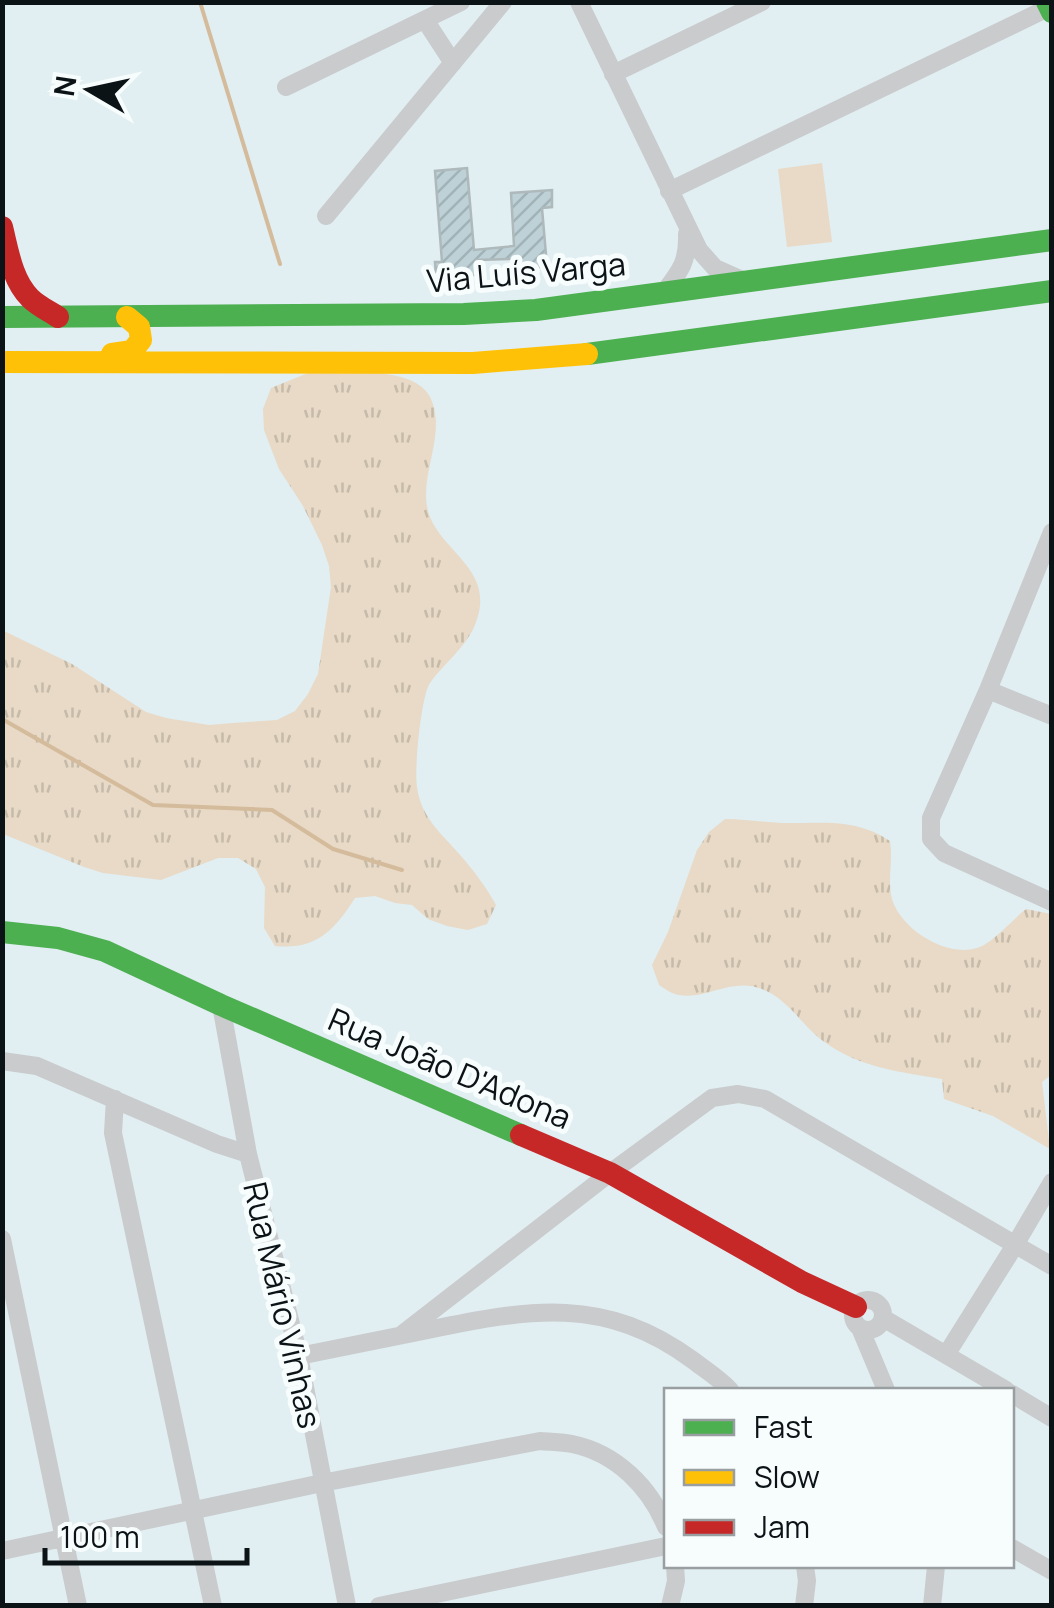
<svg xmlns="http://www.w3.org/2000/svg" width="1054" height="1608" font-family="Manrope,sans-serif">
<defs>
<pattern id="grass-tufts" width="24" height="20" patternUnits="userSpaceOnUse" patternTransform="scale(2.5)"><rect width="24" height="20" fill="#e8dac6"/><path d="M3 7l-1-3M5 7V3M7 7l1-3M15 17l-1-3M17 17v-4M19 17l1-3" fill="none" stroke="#c6baa9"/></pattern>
<pattern id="building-hatch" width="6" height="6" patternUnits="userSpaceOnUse" patternTransform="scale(2.5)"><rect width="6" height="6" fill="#bdd1d6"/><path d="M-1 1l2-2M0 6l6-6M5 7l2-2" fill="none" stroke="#a1b3b7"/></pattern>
</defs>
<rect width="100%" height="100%" fill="#e1eef2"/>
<path fill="url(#grass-tufts)" d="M370 372C389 374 420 377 430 397 449 435 415 479 430 517 445 554 495 571 476 622 468 646 444 663 430 683 421 696 414 770 417 787 421 818 442 834 461 856 474 871 486 887 496 905L487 924 468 930 447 926 428 919 412 905 395 903 375 896 355 898C334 931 316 950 275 946L264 928 265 887 256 869 238 858H218L161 880 103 873 84 867 3 834 2 630 72 664 146 712 166 718 209 725 233 723 277 720 295 711 308 694 318 674 331 587 329 566 322 545 303 506 279 469 264 430 263 409 271 388 308 373Z
M725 819C746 819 768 823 789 823 827 823 857 819 890 841 893 859 888 877 891 895 897 927 945 958 977 948 992 944 1012 920 1026 909L1051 914V1075L1042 1082 1050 1149 993 1116 944 1099 942 1079C901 1072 861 1068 826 1043 803 1028 789 999 762 989 732 977 706 1000 679 995 672 994 665 989 659 985L652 965 668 932 697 850 709 832Z"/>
<path fill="#e8dac6" d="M822 163 832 242 787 247 778 169Z"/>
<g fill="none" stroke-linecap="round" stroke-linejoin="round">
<path stroke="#d4bb9b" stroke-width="4" d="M200 2 280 264
M2 719 153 805 272 810 333 849 402 870"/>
</g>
<path fill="url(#building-hatch)" stroke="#aeb9bc" stroke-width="2.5" d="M467 168 474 250 514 246 511 193 552 190V207L542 208 547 266 516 271 512 259 476 260V275L436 277 435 262H442L435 171Z"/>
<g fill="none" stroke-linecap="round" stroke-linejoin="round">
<path stroke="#c9cbcd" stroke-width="18" d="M579 2 699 250 715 268 742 280
M425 20 453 63
M613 74 762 2
M286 87 461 2
M669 191 1052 6
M326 216 503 2
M665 291C681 270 688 261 687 234
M1052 532 988 690 931 818V839L944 853 1052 902
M988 690 1052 716
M221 1005 248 1154 299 1356 347 1606
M2 1061 37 1066 217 1144 248 1154
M115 1099 113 1133 213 1606
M2 1239 78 1606
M853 1315a15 15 0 1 1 30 0a15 15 0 1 1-30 0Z
M883 1318 1006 1390
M860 1328 886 1390
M401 1335 610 1173 712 1098 738 1094 765 1099 1052 1266
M946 1355 1015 1245 1052 1182
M299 1356C342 1347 385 1339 428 1330 529 1309 605 1295 694 1361 707 1371 720 1379 730 1390
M1012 1394 1052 1418
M1012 1548 1052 1571
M2 1551 322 1483 540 1441C550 1442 562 1442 572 1444 616 1453 650 1487 666 1527
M379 1606 666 1546
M670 1606 676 1581 675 1566
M804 1606 807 1581 805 1566
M932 1606 936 1566"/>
<path stroke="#4caf50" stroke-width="22" d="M1047 2 1052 12
M2 317 464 314 536 310 1052 240
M587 354 1052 291
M2 932 58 938 105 951 221 1005 521 1135"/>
<path stroke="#ffc107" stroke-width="22" d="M112 354 132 351 141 340 139 327 127 317
M2 362 473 363 587 354"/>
<path stroke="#c62828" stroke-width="22" d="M2 227C8 251 12 280 30 298 38 306 49 311 58 317
M521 1135 610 1173 802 1282 856 1307"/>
</g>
<g text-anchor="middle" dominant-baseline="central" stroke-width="10" stroke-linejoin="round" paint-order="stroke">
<g font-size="32" fill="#0b1316" stroke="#f7fcfd">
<text transform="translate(526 272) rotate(-5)">Via Luís Varga</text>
<text transform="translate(450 1068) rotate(23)">Rua João D'Adona</text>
<text transform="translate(283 1305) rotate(77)">Rua Mário Vinhas</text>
</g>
</g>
<rect width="1054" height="1608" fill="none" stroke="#0b1316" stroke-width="10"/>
<rect x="664" y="1388" width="350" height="180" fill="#f7fcfd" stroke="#999fa1" stroke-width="2.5"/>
<rect x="684" y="1420" width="50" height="15" fill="#4caf50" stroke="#999fa1" stroke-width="2.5"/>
<text x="754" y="1438" font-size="30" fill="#0b1316">Fast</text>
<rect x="684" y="1470" width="50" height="15" fill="#ffc107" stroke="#999fa1" stroke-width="2.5"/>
<text x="754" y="1488" font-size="30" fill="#0b1316">Slow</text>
<rect x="684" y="1520" width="50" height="15" fill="#c62828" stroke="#999fa1" stroke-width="2.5"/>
<text x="754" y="1538" font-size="30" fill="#0b1316">Jam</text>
<g transform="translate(90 90) rotate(279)" stroke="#f7fcfd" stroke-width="8" paint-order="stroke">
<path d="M0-8L18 38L0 25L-18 38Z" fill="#0b1316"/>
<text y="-15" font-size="28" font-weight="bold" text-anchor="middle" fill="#0b1316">N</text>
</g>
<path d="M45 1548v15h202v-15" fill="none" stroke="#0b1316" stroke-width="5"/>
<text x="60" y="1548" font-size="30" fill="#0b1316" stroke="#f7fcfd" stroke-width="8" paint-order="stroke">100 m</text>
</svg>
